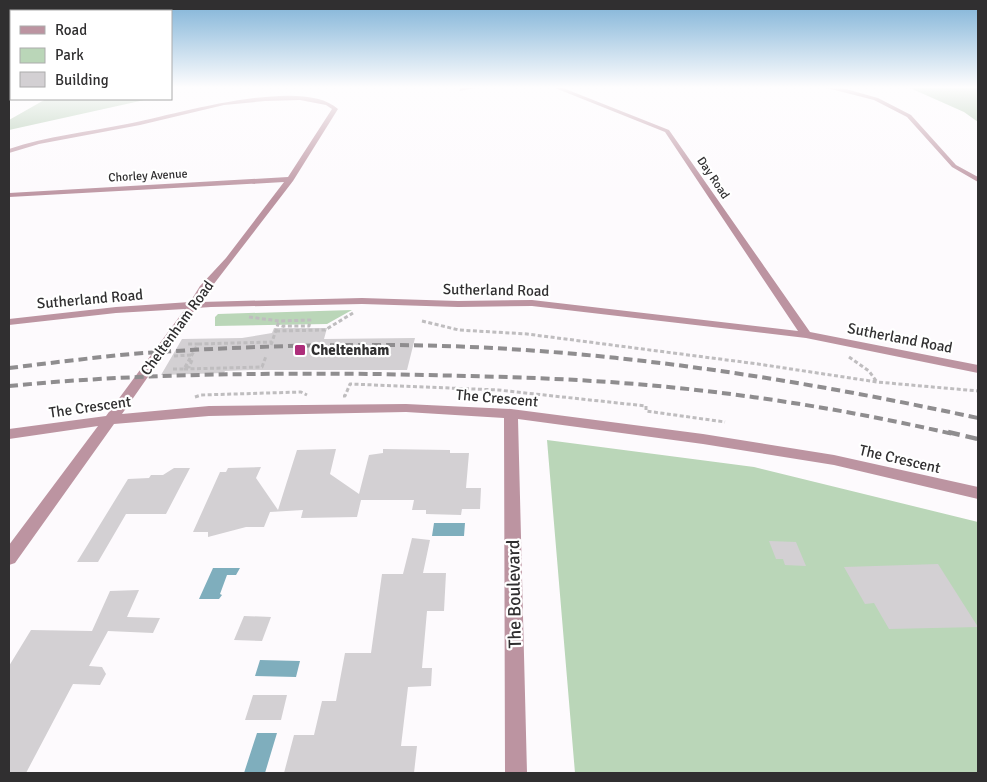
<svg xmlns="http://www.w3.org/2000/svg" width="987" height="782" font-family="Signika,sans-serif">
<rect width="100%" height="100%" fill="#fdfafd"/>
<path fill="#bad6b8" d="M352 310 327 324 215 326V317L218 314Z
M547 440 754 467 978 522V773H575Z"/>
<path fill="#a3c1a2" d="M910 88H978V122L964 112Z
M46 99H149L9 130V120Z"/>
<path fill="#7faebd" d="M434 523H465L464 536H432Z
M213 568H240L236 575H227L220 594 222 595 219 599H199Z
M260 660 300 661 296 677 255 676Z
M257 733H277L265 773H244Z"/>
<g fill="none" stroke-linecap="round" stroke-linejoin="round">
<path stroke="#7faebd" stroke-width="2.5" d="M974 88 978 91"/>
</g>
<path fill="#d3d0d3" d="M274 328H327L324 339 415 338 407 370H251L225 371 224 373 161 375 182 339 242 338 272 333Z
M336 449 330 474 359 494 369 455 383 453V449L450 450V453H469L466 488H481L480 509H462L461 515 426 514V510H412L414 500H361L357 517 301 518 303 510 270 512 264 527H246L208 537V532H193L220 472H226L228 468 261 467 256 478 278 510 297 450Z
M174 468H190L166 514H126L98 562H77L128 479 149 478 151 475H163Z
M412 538 430 540 423 573H446L444 611H427L422 668H432L431 686 408 687 401 746H417L414 773H284L294 735H314L322 701H336L345 653H371L382 574H403Z
M769 541 796 542 806 566 785 565 783 559H776Z
M938 564 978 627 889 629 874 603 865 604 844 567Z
M139 590 127 617 160 618 153 633 108 631 89 666 102 667 106 674 100 685 73 684 26 773H9V666L31 630 92 631 110 591Z
M244 616 271 617 262 641 234 640Z
M253 695H287L281 720H245Z"/>
<g fill="none" stroke-linecap="round" stroke-linejoin="round">
<path stroke="#bfbdbf" stroke-width="3" stroke-dasharray="4 2.5" stroke-linecap="butt" d="M249 317 279 321 310 320 309 326H283L282 330
M422 321 459 330 527 334 758 364 877 382 978 391
M276 331 325 330 353 313
M198 344 272 342
M271 345 279 321
M174 356 191 355
M849 357 869 371 877 382
M186 367H189L193 358
M173 369H184L198 344H188
M184 369 262 367 266 356
M343 396H345L350 384 498 390 646 406V411L725 422
M195 397 201 395 301 392 307 395"/>
<path fill="#bc94a1" fill-rule="evenodd" d="M461 88H476L459 91Z
M555 88H563L669 130 810 332 978 365V373L806 338 532 306 458 307 362 304 211 307 196 308 122 414 209 406 406 404 511 409 703 434 834 455 978 487V499L834 465 703 444 518 419 527 773H505L504 418 406 412 209 416 114 424 15 563 9 565V545L98 426 9 439V429L106 416 185 309 116 313 9 325V319L116 307 190 302 200 286 226 258 284 182 9 197V193L288 177 332 109 326 105 300 100 265 101 224 105 140 125 39 144 9 153V149C47 136 88 132 127 124 172 116 302 75 338 109L293 181 200 302 362 298 458 301 532 300 798 331 665 132Z
M827 88 846 89 878 98 911 115 956 165 978 177V182L952 167 907 117 874 100Z"/>
<path stroke="#8f8d8f" stroke-width="4" stroke-dasharray="9 5" stroke-linecap="butt" d="M9 368C50 363 90 358 131 354 211 348 291 345 371 345 576 344 778 375 978 418
M9 386C131 374 253 373 376 374 467 376 557 377 647 385 750 394 853 411 953 434"/>
<path stroke="#8f8d8f" stroke-width="4.5" stroke-dasharray="12 6" stroke-linecap="butt" d="M948 432 978 439"/>
</g>
<linearGradient id="sky" x2="0" y2="1"><stop stop-color="#7eb2d7"/><stop offset="0.44" stop-color="#fefdfe"/><stop offset="1" stop-color="#fefdfe" stop-opacity="0"/></linearGradient>
<rect width="987" height="198" fill="url(#sky)"/>
<rect fill="#ad2d7a" stroke="#fff" stroke-width="2" x="294" y="344" width="12" height="12" rx="2.5"/>
<g text-anchor="middle" dominant-baseline="central" stroke-width="4.5" stroke-linejoin="round" paint-order="stroke">
<g font-size="12" fill="#302f30" stroke="#fff">
<text transform="translate(148 176) rotate(-3)">Chorley Avenue</text>
<text transform="translate(713 178) rotate(56)">Day Road</text>
</g>
<g font-size="15" fill="#302f30" stroke="#fff">
<text transform="translate(496 290) rotate(1)">Sutherland Road</text>
<text transform="translate(90 299) rotate(-5)">Sutherland Road</text>
<text transform="translate(177 328) rotate(-54)">Cheltenham Road</text>
<text transform="translate(900 338) rotate(11)">Sutherland Road</text>
<text transform="translate(497 398) rotate(5)">The Crescent</text>
<text transform="translate(90 407) rotate(-8)">The Crescent</text>
<text transform="translate(900 459) rotate(13)">The Crescent</text>
</g>
<g font-size="15" font-weight="bold" fill="#302f30" stroke="#fff" text-anchor="start">
<text x="311" y="350">Cheltenham</text>
</g>
<g font-size="18" fill="#302f30" stroke="#fff">
<text transform="translate(514 594) rotate(-91)">The Boulevard</text>
</g>
</g>
<rect width="987" height="782" fill="none" stroke="#302f30" stroke-width="20"/>
<rect x="10" y="10" width="162" height="90" fill="#ffffff" stroke="#acacac"/>
<rect x="20" y="26" width="25" height="8" fill="#bc94a1" stroke="#acacac"/>
<text x="55" y="35" font-size="15" fill="#302f30">Road</text>
<rect x="20" y="48" width="25" height="15" fill="#bad6b8" stroke="#acacac"/>
<text x="55" y="60" font-size="15" fill="#302f30">Park</text>
<rect x="20" y="72" width="25" height="15" fill="#d3d0d3" stroke="#acacac"/>
<text x="55" y="85" font-size="15" fill="#302f30">Building</text>
</svg>
